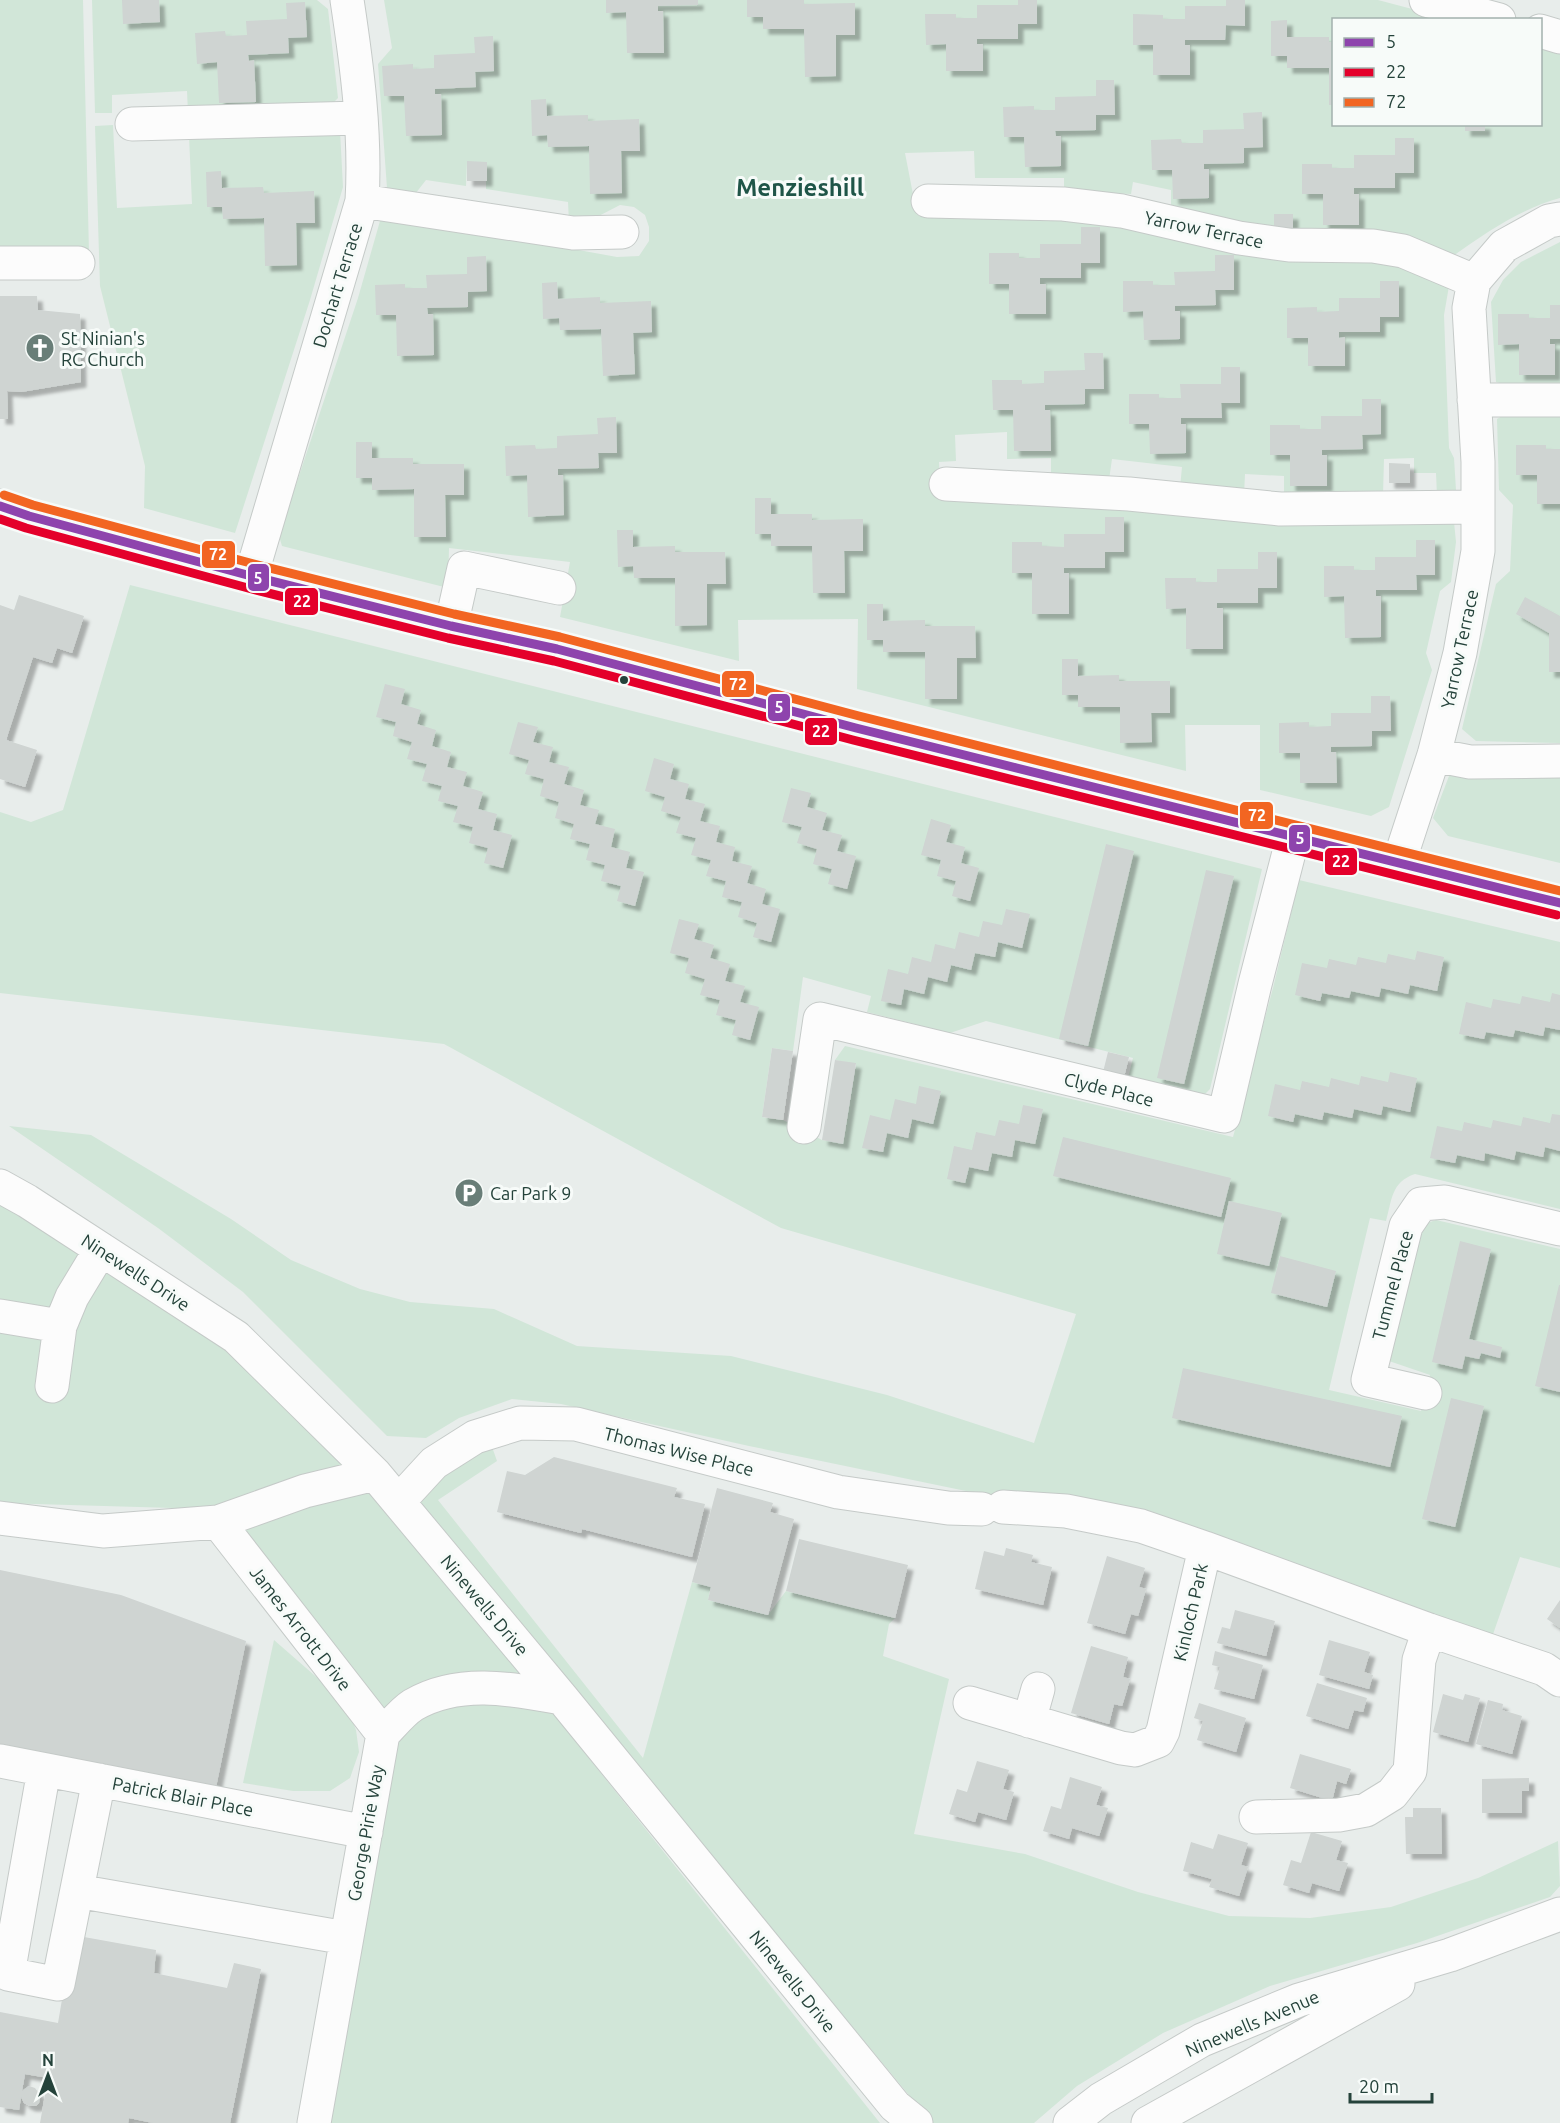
<svg xmlns="http://www.w3.org/2000/svg" width="1560" height="2123" font-family="Ubuntu,sans-serif">
<defs>
<filter id="shadow"><feDropShadow dx="5.5" dy="5.5" stdDeviation="1.5" flood-color="#0004"/></filter>
</defs>
<rect width="100%" height="100%" fill="#e8edeb"/>
<path fill="#d1e6d8" d="M0 0H83L89 253H0Z
M92 0H317L328 9 338 98 328 108 188 113 187 91 112 95V113H95Z
M384 0H1378L1450 19 1334 20V124H1540L1541 44 1560 49V198C1520 209 1487 232 1453 256L1293 232V214H1274V233L1171 210V190L1133 182 1131 194 1064 191V178H975L974 151 905 153 917 215 1105 219 1403 262 1449 286 1444 315 1449 448 1454 458 1456 490 1447 496H1437L1436 473H1414V458L1384 459 1383 495 1284 497V476L1245 474 1244 495 1180 488 1182 467 1112 459 1109 480 1051 476V458L1007 459V432L955 435 956 461 939 462 940 484 1454 522 1456 542 1451 582 1440 591 1426 653 1432 670 1389 807 1371 816 1260 790V725H1185L1186 771 857 689 858 619 738 620 739 661 560 617 570 562 449 548 448 588 282 546 279 536 358 298 380 221 397 217 617 257 639 256 649 241V227L645 215 634 207 620 205 591 220 569 222 568 202 486 189V162H467L466 186 426 180 412 198 399 195 387 188 378 64 392 48Z
M113 125 117 208 192 204 189 136 340 131 343 187 310 300 235 533 144 508 145 466 100 286 95 126Z
M1560 242V387H1515L1496 382 1491 302 1503 280 1521 262Z
M1511 411 1560 412V743L1476 741 1462 729 1496 584 1510 571 1513 505 1499 490 1497 419Z
M130 585 1262 869 1210 1089 1205 1094 1128 1078 1133 1058 986 1021 950 1033 867 1012 871 996 803 977 793 1051 772 1048 762 1117 783 1120 822 1140 843 1143 856 1064 835 1060 845 1046 1233 1137 1273 988 1299 880 1560 942V1209L1415 1174C1391 1182 1392 1200 1386 1221L1370 1218 1329 1390 1421 1411 1430 1375 1389 1361 1424 1224 1436 1220 1560 1249V1568L1520 1557 1492 1637 1228 1539 1149 1519 990 1496 749 1446 561 1404 512 1399 459 1418 426 1438 387 1436 243 1292 158 1228 9 1126 91 1135 231 1219 291 1260 360 1289 410 1302 494 1309 577 1346 731 1356 887 1395 1034 1443 1076 1314 781 1228 444 1044 0 993V812L31 822 63 810Z
M1560 775V863L1448 836 1433 818 1449 776Z
M0 1197 233 1345 375 1490 880 2123H319L395 1737 208 1509 0 1503Z
M491 1444 497 1461 438 1500 643 1758 692 1582 711 1587 708 1600 768 1615 786 1591 895 1618 889 1624 883 1656 949 1679 914 1834 1025 1854 1138 1892 1229 1916 1310 1918 1391 1907 1478 1878 1558 1841 1560 1886 1550 1897 1417 1943 1270 1986 1163 2033 1077 2086 1034 2123H932L416 1499 440 1471Z
M274 1640 345 1702 356 1730 359 1752 350 1778 330 1791H293L243 1783Z"/>
<path fill="#cfd4d2" filter="url(#shadow)" d="M122 0H159L160 22 123 24Z
M606 0H698V5L658 6V11H663L664 53H627L626 12 606 13Z
M747 0H804V4L855 3V35H836V76L805 77 804 29H763V17H747Z
M1018 0H1037V24H1018V39H977V44H983V71H946V44L926 45 925 14H956V18H977V5H1018Z
M1226 0H1245V26L1226 25 1225 40H1185V45H1190V75H1153V45H1133V14L1163 15V19H1185V6H1226Z
M305 2 307 37 288 38 289 53 248 55 249 61 254 60 256 102 219 103 217 62 197 64 195 33 225 31 226 36 247 35 246 21 287 19 286 3Z
M1287 20V37H1329V42H1334V105H1329V68H1287V56H1271V21Z
M493 36 494 71 475 72 476 87 435 89V94H441L442 135 406 136 404 96H384L382 66 413 64V69L434 68V55L475 53 474 37Z
M1096 80H1114L1115 115H1096V130L1055 131 1056 136H1061V166L1025 167 1024 137H1004L1003 107 1034 106V110H1055V97L1096 96Z
M546 99 547 116 588 115V121L639 119 640 151H621L622 193 590 194 589 146 548 147 547 135 532 136 531 100Z
M1262 112 1263 147 1244 148V163L1204 164V169H1209V198L1173 199 1172 170H1152L1151 140 1181 139 1182 143H1203V130L1244 129 1243 113Z
M1465 124H1485V131H1465Z
M1395 138H1414V173H1395V188H1354V194H1359V225H1323V194H1302V164H1332V168H1354V155H1395Z
M467 161 487 162V181H467Z
M221 171 222 188 263 187 264 193 314 191 315 223H296L297 265 265 266 264 218 223 219 222 207H207L206 172Z
M1274 214H1293V232L1274 233Z
M1081 227H1100V263H1081V278H1040V284H1046V314H1009V284H989V253H1019V258H1040V244H1081Z
M1215 255H1234V290H1215L1216 305 1175 306V311H1180V339L1144 340 1143 311 1123 312V281H1153V285H1175L1174 272 1215 271Z
M486 256 487 291 468 292V307L427 308 428 314H433L434 355 397 356 396 315H376L375 285 405 284V288H427L426 275 467 274V257Z
M1380 281H1399V317H1380V332H1339V338L1345 337V366H1308V338H1287V308L1317 307V312L1339 311V298H1380Z
M557 282 558 299 600 297V303L651 301 652 332 633 333 635 374 603 376 601 329 560 330 559 318 543 319 542 283Z
M0 296H37L38 310 80 314 81 382 21 392 7 391 8 419H0Z
M1550 305H1560V339H1550V344H1555V375H1519V344L1498 345V314H1529V318H1550Z
M1084 353H1103L1104 389H1085V404L1045 405V410H1050L1051 451H1014L1013 410H993L992 380H1022V384L1044 383V371L1085 370Z
M1221 367H1240V403H1221L1222 418H1181V424H1186V453L1150 454 1149 424H1129V394H1159V398H1181L1180 384H1221Z
M1362 399H1381V434L1362 435 1363 449 1322 450V455H1327V486H1290V455H1270V425H1300V429H1321V416H1362Z
M616 417 617 453H598L599 468 558 469V475H563L564 515 528 517 527 475 506 476 505 446 535 445 536 449 557 448V436L598 434 597 418Z
M356 442H372V458H413V464H464V495H445L446 537H414V489L372 490V478H356Z
M1516 445H1546V449H1560V504H1537V475H1516Z
M1389 463 1410 464V483H1389Z
M755 498H771V514H812V520L863 519V551H844L845 593H813L812 546H771V534H755Z
M1105 517H1124V552H1105V568H1064V573H1069V614H1032V573H1012V542H1042V546L1064 547V534H1105Z
M617 530H633V547L675 546V552H725L726 584H707V625L675 626V578H634L633 566 618 567Z
M1416 540H1435V575H1416L1417 590H1376V596H1381V637L1345 638 1344 596 1324 597V566H1354V570H1375V557H1416Z
M1258 552H1277V588H1258V603H1217V608H1223V649H1186V608L1166 609 1165 578H1196V582H1217V569H1258Z
M19 595 84 616 72 653 57 648 52 663 33 657 6 740 37 750 25 787 0 779V605L14 610Z
M1525 597 1560 616V672H1549V633L1516 614Z
M867 604H883V621L925 620V626H975L976 658H957V699H925V652H883V640H867Z
M1062 659H1078V676L1119 675V681H1170V713H1151L1152 742 1120 743V707H1078V695H1062Z
M385 684 405 689 401 704 421 710 417 724 436 730 432 746 451 752 447 767 467 772 463 786 483 792 478 809 497 814 493 830 512 835 503 868 484 863 488 848 469 843 473 827 453 822 458 806 438 801 442 786 422 781 427 764 407 759 412 742 393 736 396 722 376 717Z
M1371 696H1390L1391 731H1372V746L1331 747V752H1336L1337 783H1300V753H1279V723L1309 722V727L1331 726V713H1371Z
M518 722 538 727 533 742 553 747 549 762 569 767 564 784 584 790 580 805 599 810 595 824 615 829 611 847 630 852 626 868 644 872 635 906 617 901 621 886 601 881 605 865 586 860 590 844 570 839 574 824 555 818 559 802 540 796 544 779 525 774 529 760 509 754Z
M654 758 674 764 670 779 689 784 685 799 705 804 700 821 720 826 716 842 735 847 732 861 752 866 747 883 766 889 762 904 780 909 771 942 753 937 757 923 738 917 742 902 722 897 726 881 706 876 711 860 691 855 696 838 676 833 681 817 661 811 665 797 645 791Z
M791 788 811 793 807 807 827 813 822 830 842 835 837 851 856 856 847 889 828 884 832 869 813 864 817 849 797 843 802 827 782 822Z
M931 819 951 825 946 842 965 847 961 863 979 868 970 901 952 896 956 881 937 876 941 860 921 855Z
M1106 844 1134 851 1088 1046 1059 1039Z
M1206 870 1234 876 1184 1084 1157 1078Z
M1006 909 1030 914 1022 948 998 942 995 957 975 953 971 970 951 965 947 982 928 977 924 994 904 989 901 1005 881 1001 888 969 908 974 912 957 931 962 935 944 955 949 959 932 979 937 983 921 1002 925Z
M679 919 699 924 694 939 714 945 710 958 730 964 725 981 745 986 740 1002 759 1007 750 1040 732 1035 736 1020 716 1015 720 1000 700 995 705 979 685 973 689 958 670 953Z
M1417 951 1444 957 1437 991 1410 985 1408 994 1381 988 1379 997 1351 991 1349 998 1322 993 1320 1001 1295 995 1302 963 1327 968 1329 959 1356 965 1358 957 1386 963 1388 954 1415 960Z
M1552 993 1560 995V1030L1545 1027 1543 1036 1515 1030 1513 1037 1486 1032 1484 1039 1459 1034 1466 1002 1491 1008 1493 999 1520 1004 1522 996 1550 1002Z
M772 1048 793 1051 783 1120 762 1117Z
M1108 1052 1129 1057 1124 1077 1103 1072Z
M835 1060 856 1063 843 1144 822 1140Z
M1390 1072 1417 1078 1410 1112 1383 1106 1381 1115 1354 1109 1352 1118 1324 1112 1322 1120 1295 1114 1293 1122 1268 1116 1275 1084 1300 1090 1302 1081 1329 1087 1331 1078 1359 1085 1361 1076 1388 1082Z
M919 1086 941 1091 933 1124 912 1119 908 1138 887 1133 883 1152 862 1148 870 1115 890 1120 895 1099 916 1104Z
M1023 1105 1043 1109 1035 1144 1015 1140 1012 1157 992 1153 988 1171 969 1167 965 1183 947 1179 954 1146 972 1150 976 1132 995 1136 999 1120 1019 1124Z
M1552 1114 1560 1115V1151L1545 1147 1543 1157 1516 1151 1514 1160 1485 1153 1484 1161 1457 1155 1455 1163 1430 1158 1437 1126 1462 1131 1464 1122 1491 1128 1493 1120 1521 1126 1523 1117 1550 1123Z
M1063 1137 1231 1178 1221 1217 1053 1176Z
M1229 1201 1282 1213 1269 1266 1217 1254Z
M1460 1241 1491 1249 1469 1339 1502 1347 1500 1358 1481 1353 1479 1359 1465 1356 1462 1369 1432 1362Z
M1280 1256 1336 1271 1327 1307 1271 1293Z
M1559 1285H1560V1392L1535 1386Z
M1183 1368 1402 1416 1390 1467 1172 1418Z
M1451 1398 1484 1406 1455 1527 1422 1519Z
M554 1457 677 1488 674 1497 705 1504 692 1557 582 1529 581 1533 497 1512 507 1471 525 1475Z
M717 1488 773 1503 770 1512 794 1519 768 1615 708 1600 711 1587 692 1582Z
M799 1539 908 1565 895 1618 786 1591Z
M1006 1548 1033 1555 1031 1562 1052 1567 1043 1605 975 1589 984 1551 1004 1556Z
M1107 1556 1145 1568 1139 1587 1146 1589 1142 1603 1138 1616 1131 1614 1125 1634 1087 1623Z
M0 1570 121 1595 246 1641 214 1797 0 1758Z
M1560 1600V1628L1547 1619Z
M1235 1610 1275 1621 1266 1656 1217 1643 1222 1627 1230 1629Z
M1329 1640 1370 1652 1364 1672 1373 1675 1369 1689 1319 1675Z
M1091 1646 1128 1657 1123 1677 1130 1679 1126 1693 1122 1706 1114 1704 1109 1724 1071 1713Z
M1215 1651 1263 1665 1254 1699 1214 1689 1220 1667 1212 1665Z
M1317 1683 1367 1698 1363 1712 1354 1710 1348 1729 1306 1716Z
M1443 1694 1463 1700 1465 1694 1480 1698 1468 1742 1433 1732Z
M1488 1700 1503 1704 1502 1710 1522 1716 1512 1754 1476 1744Z
M1199 1703 1246 1718 1236 1752 1197 1740 1203 1721 1194 1718Z
M1300 1754 1351 1769 1346 1784 1337 1781 1332 1801 1290 1788Z
M977 1761 1009 1770 1003 1789 1014 1792 1006 1820 978 1812 975 1822 949 1814 957 1789 967 1792Z
M1070 1777 1102 1787 1096 1805 1108 1808 1099 1836 1072 1828 1069 1839 1043 1831 1051 1806 1061 1809Z
M1529 1778V1791H1522V1813H1482V1779Z
M1413 1808H1441L1442 1854H1406L1405 1817H1413Z
M1311 1832 1342 1841 1336 1860 1348 1863 1339 1891 1312 1883 1309 1893 1283 1885 1291 1860 1301 1863Z
M1218 1834 1248 1843 1241 1865 1248 1867 1239 1896 1209 1887 1212 1879 1183 1871 1191 1842 1213 1849Z
M73 1935 156 1950 154 1973 227 1988 234 1963 261 1969 230 2123H153L129 2118 128 2123H40L48 2078 25 2074 22 2091 29 2086 35 2088 40 2095 39 2103 36 2106H30L24 2103 21 2097 19 2110 0 2107V2012L58 2023Z"/>
<g fill="none" stroke-linecap="round" stroke-linejoin="round">
<g stroke="#c5cac8" stroke-width="35">
<path id="minor" d="M1426 0 1499 20
M1540 31 1560 37
M132 124 360 118
M362 201 573 233 622 232
M928 201 1063 204 1122 211 1239 238 1289 245 1373 246 1403 251 1474 281
M0 263H78
M1474 400H1560
M946 484 1129 494 1280 509 1478 507
M0 506 29 516 251 576 451 626 557 649 856 728 1560 903
M251 576 362 201C366 134 357 66 347 0
M451 626 464 568 559 588
M1434 755 1470 762 1560 761
M1399 862 1434 755 1460 653 1478 551V462L1469 308 1474 281 1504 246 1549 221 1560 219
M804 1127 820 1019 1224 1116 1255 984 1293 837
M0 1186 27 1201 236 1337 375 1474 562 1698 895 2106 916 2123
M0 1316 60 1326
M52 1386 60 1326 72 1297 101 1249
M1425 1393 1368 1380 1406 1226 1421 1204 1445 1202 1560 1229
M399 1501 434 1463 475 1437 520 1423 576 1424 838 1492 948 1508 982 1509
M1003 1507 1066 1511 1141 1526 1205 1548
M0 1518 103 1531 218 1522 305 1491 375 1474
M218 1522 383 1734
M970 1703 1121 1748 1135 1750 1158 1741 1163 1731 1205 1548 1429 1630 1544 1669 1560 1680
M1029 1721 1038 1689
M0 1761 366 1832
M44 1770 8 1974 58 1984 99 1780
M1256 1817 1339 1815 1366 1810 1392 1794 1410 1771 1419 1660 1429 1630
M77 1891 346 1938
M314 2123 383 1734C392 1725 402 1712 413 1705 459 1678 513 1689 562 1698
M1070 2123 1101 2099 1202 2040 1299 2000 1450 1955 1560 1914
M1148 2123 1398 1984"/>
</g>
<use href="#minor" stroke="#fcfcfc" stroke-width="33"/>
<g stroke="#f7fbf9" stroke-width="14">
<path id="bus-1" d="M0 506 29 516 251 576 451 626 557 649 856 728 1560 903"/>
</g>
<g stroke="#f7fbf9" stroke-width="14">
<path id="bus-2" d="M0 519 26 528 248 588 448 638 554 661 853 740 1557 915"/>
</g>
<g stroke="#f7fbf9" stroke-width="14">
<path id="bus-3" d="M4 495 33 505 254 564 454 614 560 637 859 716 1560 891"/>
</g>
<use href="#bus-1" stroke="#8e44ad" stroke-width="9"/>
<use href="#bus-2" stroke="#e4002b" stroke-width="9"/>
<use href="#bus-3" stroke="#f26522" stroke-width="9"/>
</g>
<defs>
<g id="church-disc" transform="scale(1.5)"><circle r="9.5" fill="#697e78" stroke="#f7fbf9"/><path d="M-1.2-6h2.4v3.5h3.3v2.4h-3.3V6h-2.4V-.1h-3.3v-2.4h3.3Z" fill="#fff"/></g>
<g id="parking-disc" transform="scale(1.5)"><circle r="9.5" fill="#697e78" stroke="#f7fbf9"/><path d="M-3.5-5.5H1a3.5 3.5 0 0 1 0 7H-1V5.5H-3.5ZM-1-3.4V-.6H.8a1.4 1.4 0 0 0 0-2.8Z" fill="#fff"/></g>
</defs>
<g fill-rule="evenodd">
<use href="#church-disc" x="40" y="348"/>
<use href="#parking-disc" x="469" y="1193"/>
</g>
<circle fill="#24423a" stroke="#f7fbf9" stroke-width="2" cx="624" cy="680" r="5"/>
<g text-anchor="middle" dominant-baseline="central" stroke-width="6" stroke-linejoin="round" paint-order="stroke">
<g font-size="18" fill="#24423a" stroke="#f7fbf9">
<text transform="translate(1204 229) rotate(12)">Yarrow Terrace</text>
<text transform="translate(337 285) rotate(-73)">Dochart Terrace</text>
<text transform="translate(1459 649) rotate(-78)">Yarrow Terrace</text>
<text transform="translate(1109 1089) rotate(14)">Clyde Place</text>
<text transform="translate(136 1272) rotate(33)">Ninewells Drive</text>
<text transform="translate(1392 1285) rotate(-75)">Tummel Place</text>
<text transform="translate(679 1451) rotate(14)">Thomas Wise Place</text>
<text transform="translate(485 1605) rotate(50)">Ninewells Drive</text>
<text transform="translate(1190 1612) rotate(-77)">Kinloch Park</text>
<text transform="translate(301 1628) rotate(52)">James Arrott Drive</text>
<text transform="translate(183 1796) rotate(11)">Patrick Blair Place</text>
<text transform="translate(365 1833) rotate(-80)">George Pirie Way</text>
<text transform="translate(793 1981) rotate(51)">Ninewells Drive</text>
<text transform="translate(1252 2023) rotate(-23)">Ninewells Avenue</text>
</g>
<g font-size="18" fill="#24423a" stroke="#f7fbf9" text-anchor="start">
<text x="61" y="338">St Ninian's<tspan x="61" dy="21">RC Church</tspan></text>
<text x="490" y="1193">Car Park 9</text>
</g>
<g font-size="24" font-weight="bold" fill="#1f5548" stroke="#f7fbf9">
<text x="800" y="187">Menzieshill</text>
</g>
</g>
<g stroke="#f7fbf9" stroke-width="2">
<rect x="201" y="540" width="35" height="29" rx="6" fill="#f26522"/>
<rect x="247" y="563" width="23" height="29" rx="6" fill="#8e44ad"/>
<rect x="284" y="587" width="35" height="29" rx="6" fill="#e4002b"/>
<rect x="721" y="670" width="34" height="28" rx="6" fill="#f26522"/>
<rect x="767" y="693" width="24" height="29" rx="6" fill="#8e44ad"/>
<rect x="804" y="717" width="34" height="29" rx="6" fill="#e4002b"/>
<rect x="1239" y="801" width="35" height="29" rx="6" fill="#f26522"/>
<rect x="1288" y="824" width="23" height="29" rx="6" fill="#8e44ad"/>
<rect x="1324" y="847" width="34" height="29" rx="6" fill="#e4002b"/>
</g>
<g font-size="16" text-anchor="middle" font-weight="bold" fill="#fff">
<text x="218" y="560">72</text>
<text x="258" y="584">5</text>
<text x="302" y="607">22</text>
<text x="738" y="690">72</text>
<text x="779" y="713">5</text>
<text x="821" y="737">22</text>
<text x="1257" y="821">72</text>
<text x="1300" y="844">5</text>
<text x="1341" y="867">22</text>
</g>
<rect x="1332" y="18" width="210" height="108" fill="#f7fbf9" stroke="#a3b1ad" stroke-width="1.5"/>
<rect x="1344" y="38" width="30" height="9" fill="#8e44ad" stroke="#a3b1ad" stroke-width="1.5"/>
<text x="1386" y="48" font-size="18" fill="#24423a">5</text>
<rect x="1344" y="68" width="30" height="9" fill="#e4002b" stroke="#a3b1ad" stroke-width="1.5"/>
<text x="1386" y="78" font-size="18" fill="#24423a">22</text>
<rect x="1344" y="98" width="30" height="9" fill="#f26522" stroke="#a3b1ad" stroke-width="1.5"/>
<text x="1386" y="108" font-size="18" fill="#24423a">72</text>
<g transform="translate(48 2075)" stroke="#f7fbf9" stroke-width="4.5" paint-order="stroke">
<path d="M0-4.5L10 22L0 15L-10 22Z" fill="#24423a"/>
<text y="-9" font-size="16" font-weight="bold" text-anchor="middle" fill="#24423a">N</text>
</g>
<path d="M1350 2093v9h82v-9" fill="none" stroke="#24423a" stroke-width="3"/>
<text x="1359" y="2093" font-size="18" fill="#24423a" stroke="#f7fbf9" stroke-width="4.5" paint-order="stroke">20 m</text>
</svg>
